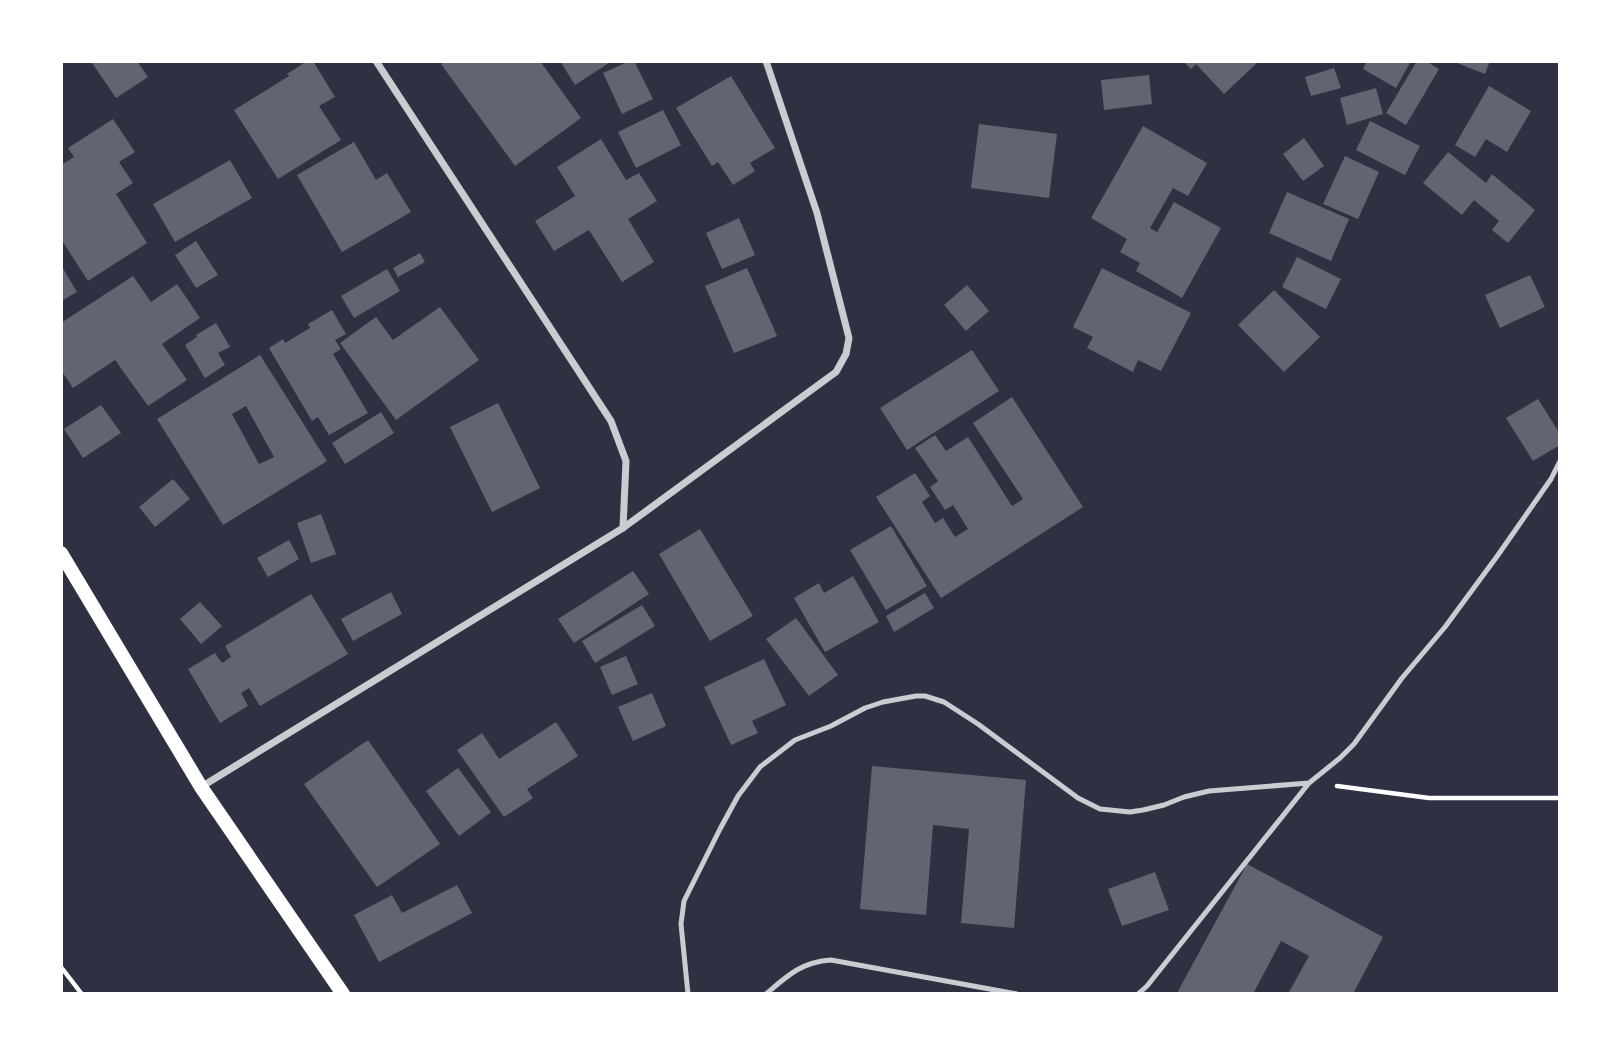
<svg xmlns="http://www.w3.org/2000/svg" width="1621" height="1055" font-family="'Nunito Sans',sans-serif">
<rect width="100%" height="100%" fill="#2d3142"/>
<path fill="#626471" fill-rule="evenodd" d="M95 61H137L148 77 116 98 92 63Z
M307 61H313L335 97 319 106 341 140 278 179 234 110 289 76 287 74Z
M445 61H540L581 118 515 166 441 64Z
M560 61H612L575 85Z
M630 61H634L653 99 622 114 603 73Z
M1183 61H1259L1224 94 1196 64 1191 69Z
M1367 61H1411L1396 88 1363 69Z
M1417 61H1426L1439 69 1406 125 1386 113Z
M1452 61H1490L1485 74Z
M1334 68 1341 88 1311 96 1305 77Z
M1149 75 1152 104 1104 110 1101 80Z
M731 76 775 148 750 163 755 171 733 185 718 162 712 166 676 108Z
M1489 86 1531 111 1507 152 1486 139 1475 157 1455 145Z
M1376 88 1383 114 1347 125 1340 98Z
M663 110 681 145 636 168 618 132Z
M113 119 135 152 119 162 133 183 116 194 147 243 88 281 61 239V165L74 157 68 148Z
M1370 121 1420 146 1405 175 1356 150Z
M979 124 1057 134 1049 198 971 188Z
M1143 126 1207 163 1188 196 1173 188 1150 228 1157 232 1174 202 1221 228 1182 298 1136 271 1140 263 1120 252 1127 239 1091 218Z
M1304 138 1324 166 1303 181 1283 154Z
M601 139 626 180 639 173 657 201 628 219 654 262 622 282 589 230 554 251 535 221 575 196 557 167Z
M354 142 376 180 387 173 411 212 342 252 297 175Z
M1448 152 1486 183 1492 174 1535 210 1508 243 1492 230 1499 221 1474 200 1462 215 1423 183Z
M1345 156 1379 172 1358 219 1323 204Z
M230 160 252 198 175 242 153 204Z
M1287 192 1349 219 1331 261 1269 233Z
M739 218 755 255 722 269 706 233Z
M196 241 218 275 196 288 175 255Z
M420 253 425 262 398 277 393 268Z
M1297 257 1341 279 1326 309 1282 287Z
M61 265 77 292 61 301Z
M747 268 777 336 734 353 705 286Z
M1102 268 1191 313 1161 371 1138 360 1133 372 1087 348 1093 337 1073 327Z
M387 269 400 291 354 318 341 296Z
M1530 275 1545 307 1500 328 1485 295Z
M133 276 151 302 177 284 200 318 162 344 187 380 148 406 115 360 73 388 61 370V323Z
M967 285 989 311 966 331 944 305Z
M1274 290 1320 337 1284 372 1238 325Z
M440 307 479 360 396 420 340 343 376 317 393 340Z
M332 310 346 334 335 340 341 349 333 354 368 413 329 435 318 417 312 421 269 348 283 339 285 343 310 328 308 324Z
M216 323 230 347 218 353 225 365 205 378 185 345 197 337 196 335Z
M972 350 999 391 907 450 880 408Z
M260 355 327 461 223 525 157 419ZM246 406 274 457 259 464 232 414Z
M1012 397 1083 507 941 598 876 497 915 473 930 496 922 502 935 523 943 518 955 537 968 529 953 505 945 510 930 487 938 481 915 448 935 435 946 451 968 437 1012 506 1023 499 973 423Z
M1538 399 1560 434V445L1533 461 1506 418Z
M498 403 540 488 492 512 450 427Z
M101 405 121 433 83 458 64 429Z
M381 412 394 433 345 464 332 443Z
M173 479 190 499 155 527 139 507Z
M321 514 336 554 311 563 297 523Z
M891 526 927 586 886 610 850 550Z
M700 529 753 616 710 641 659 554Z
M289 540 299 559 268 577 257 558Z
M633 571 649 594 574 643 558 619Z
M853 576 879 622 825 652 794 598 819 583 824 593Z
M391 592 402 614 353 641 341 619Z
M925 593 934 608 894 632 886 616Z
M311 594 348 654 260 706 249 688 241 693 248 706 220 723 188 669 215 653 222 663 231 657 225 646Z
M200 602 222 626 201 644 180 619Z
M642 605 655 626 595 663 582 641Z
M796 618 838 675 809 696 766 639Z
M626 656 638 684 612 695 600 667Z
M764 659 786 705 752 721 758 733 731 745 704 687Z
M652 693 666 726 633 741 618 707Z
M556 722 578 756 527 789 533 798 504 817 457 750 482 733 499 759Z
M368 740 440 844 377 887 304 784Z
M872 766 1026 780 1014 928 961 923 969 829 933 825 926 915 860 909Z
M458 768 491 812 459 836 426 791Z
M1247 864 1383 937 1353 994H1288L1309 956 1281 941 1253 994 1177 993Z
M1155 872 1169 910 1122 926 1108 889Z
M457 885 472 913 379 962 354 915 392 895 402 913Z"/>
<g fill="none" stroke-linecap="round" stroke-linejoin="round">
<path stroke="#fff" stroke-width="4.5" d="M1337 786 1429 798H1560
M61 967 81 993"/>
<path stroke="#caccd0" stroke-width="5" d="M688 994 681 924 684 901 720 829 738 796 760 767 795 740 831 726 865 708 883 702 916 696H925L944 702 978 724 1078 798 1100 809 1130 812 1143 810 1164 805 1184 797 1209 791 1309 783
M766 994C787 976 801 962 831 960L1017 994
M1138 994 1147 986 1309 783 1340 758 1354 744 1402 678 1445 627 1498 555 1551 479 1560 461"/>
<path stroke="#caccd0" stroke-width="7" d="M376 61 611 421 626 461 623 528
M201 787 623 528 836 372 846 354 849 338 817 213 766 61"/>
<path stroke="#fff" stroke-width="14" d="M61 553 201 787 343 994"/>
</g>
<rect width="1621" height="1055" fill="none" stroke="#ffffff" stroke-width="126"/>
</svg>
